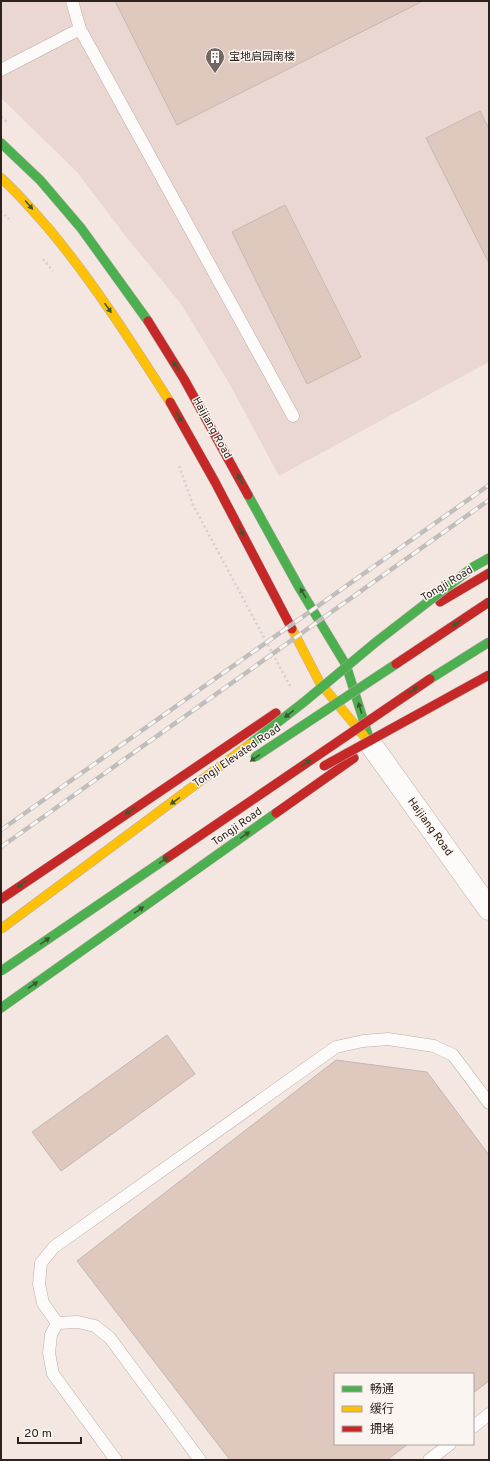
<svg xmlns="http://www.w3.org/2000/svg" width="490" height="1461" font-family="Overpass,'Noto Sans SC',sans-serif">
<rect width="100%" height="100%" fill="#f4e7e1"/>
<path fill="#ebd7d2" d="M1 1H489V362L279 476 229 383 181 304 124 234 77 172 1 98Z"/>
<path fill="#dfc9bf" stroke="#c2b8b3" d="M115 1H423L177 125Z
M480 111 489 129V263L426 138Z
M285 205 361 357 307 384 232 232Z
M167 1035 195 1074 61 1171 32 1132Z
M336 1060 427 1072 489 1155V1381L473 1393V1374H335V1444H408L387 1460H230L77 1261Z"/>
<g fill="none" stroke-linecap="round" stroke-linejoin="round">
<g stroke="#b9aea8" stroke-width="13">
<path id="lane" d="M72 1 80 29 293 416
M1 70 80 29
M57 1323 43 1303 39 1284 41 1263 54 1247 336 1047 363 1041 388 1039 434 1046 453 1055 489 1103
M57 1323 78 1322 95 1326 110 1338 200 1460
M57 1323 51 1335 49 1353 53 1374 116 1460
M473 1427 489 1414
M429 1460 450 1444"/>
</g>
<g stroke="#b9aea8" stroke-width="23">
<path id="street" d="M372 746 489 909"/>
</g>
<g stroke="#b9aea8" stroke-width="10">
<path id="fast" d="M1 143 40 180 81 228 148 321
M248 495 300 589 346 665 370 741
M473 567 489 558
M1 1008 276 813"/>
</g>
<g stroke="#b9aea8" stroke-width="10">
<path id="slow" d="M1 178C19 194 33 211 49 229 94 283 132 343 170 402
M292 629 320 683 365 737"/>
</g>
<g stroke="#b9aea8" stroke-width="10">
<path id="jam" d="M148 321 184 379 248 495
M170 402 215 482 292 629
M440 602 489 573
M276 813 354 758
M1 899 276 713"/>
</g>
<path stroke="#d4cfcd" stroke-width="2.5" stroke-dasharray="2 3" stroke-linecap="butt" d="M1 117 7 122
M1 211 9 219
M43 259 53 271
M179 466 193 505 290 686"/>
<use href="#lane" stroke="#fdfbfa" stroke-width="12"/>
<use href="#street" stroke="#fdfbfa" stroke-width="22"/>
<use href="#fast" stroke="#4caf50" stroke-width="9"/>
<use href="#slow" stroke="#ffc107" stroke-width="9"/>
<use href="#jam" stroke="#c62828" stroke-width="9"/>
<g stroke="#c1bdbc" stroke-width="4.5">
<path id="rail" d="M1 830 489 485
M1 847 489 500"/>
</g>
<use href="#rail" stroke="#fbf5f2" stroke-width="3" stroke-dasharray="9" stroke-linecap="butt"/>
<g stroke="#b9aea8" stroke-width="10" stroke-linecap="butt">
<path id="fast-bridge" d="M430 679 489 642
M250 744 304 702 376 642 473 567
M255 757 396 664
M1 971 167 858"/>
</g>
<g stroke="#b9aea8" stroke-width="10" stroke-linecap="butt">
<path id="slow-bridge" d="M1 929 250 744"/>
</g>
<g stroke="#b9aea8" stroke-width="10" stroke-linecap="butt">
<path id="jam-bridge" d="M396 664 489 602
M324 766 489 675
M167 858 430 679"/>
</g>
<use href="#fast-bridge" stroke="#4caf50" stroke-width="9"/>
<use href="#slow-bridge" stroke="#ffc107" stroke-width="9"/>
<use href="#jam-bridge" stroke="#c62828" stroke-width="9"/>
</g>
<defs><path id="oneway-solid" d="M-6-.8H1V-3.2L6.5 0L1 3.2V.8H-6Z"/></defs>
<g fill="#395a31">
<use href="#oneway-solid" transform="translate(29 205) rotate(49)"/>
<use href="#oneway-solid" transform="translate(108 308) rotate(55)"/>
<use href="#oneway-solid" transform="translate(176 366) rotate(-122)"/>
<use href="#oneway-solid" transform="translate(179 417) rotate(61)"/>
<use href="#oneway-solid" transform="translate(240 479) rotate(-119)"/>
<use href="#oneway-solid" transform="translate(241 531) rotate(63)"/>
<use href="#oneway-solid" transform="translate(303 593) rotate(-120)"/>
<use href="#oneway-solid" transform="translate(457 623) rotate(146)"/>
<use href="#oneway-solid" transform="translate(413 690) rotate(-34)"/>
<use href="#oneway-solid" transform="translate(360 708) rotate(-107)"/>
<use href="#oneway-solid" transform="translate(289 714) rotate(142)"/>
<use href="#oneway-solid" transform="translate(255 758) rotate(145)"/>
<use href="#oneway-solid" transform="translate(306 763) rotate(-34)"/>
<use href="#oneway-solid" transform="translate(175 801) rotate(144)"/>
<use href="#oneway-solid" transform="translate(130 811) rotate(146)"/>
<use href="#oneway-solid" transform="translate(245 835) rotate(-35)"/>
<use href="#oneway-solid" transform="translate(164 860) rotate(-34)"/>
<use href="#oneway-solid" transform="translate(22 884) rotate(146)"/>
<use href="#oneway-solid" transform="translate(139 910) rotate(-35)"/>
<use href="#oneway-solid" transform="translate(45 941) rotate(-34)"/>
<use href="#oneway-solid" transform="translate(33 985) rotate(-35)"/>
</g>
<defs>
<g id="building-pin" transform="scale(1)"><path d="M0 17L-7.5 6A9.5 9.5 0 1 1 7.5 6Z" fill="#736762" stroke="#fbf5f2"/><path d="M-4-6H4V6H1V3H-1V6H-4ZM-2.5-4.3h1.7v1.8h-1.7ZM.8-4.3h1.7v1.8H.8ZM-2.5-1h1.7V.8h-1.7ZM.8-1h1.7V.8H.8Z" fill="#fff"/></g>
</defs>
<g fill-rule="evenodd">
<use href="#building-pin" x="215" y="57"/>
</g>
<g text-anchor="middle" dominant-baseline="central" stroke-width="3" stroke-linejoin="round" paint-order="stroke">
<g font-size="11" fill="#2d221d" stroke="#fbf5f2" text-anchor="start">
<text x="229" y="57">宝地启园南楼</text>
</g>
<g font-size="11" fill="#2d221d" stroke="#fbf5f2">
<text transform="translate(212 428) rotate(61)">Haijiang Road</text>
<text transform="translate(447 584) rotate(-31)">Tongji Road</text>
<text transform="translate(237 756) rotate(-34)">Tongji Elevated Road</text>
<text transform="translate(237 827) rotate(-35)">Tongji Road</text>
<text transform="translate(430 827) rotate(54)">Haijiang Road</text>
</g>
</g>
<rect width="490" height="1461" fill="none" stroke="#2d221d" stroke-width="4"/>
<rect x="334" y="1373" width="140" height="72" fill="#fbf5f2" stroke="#a9a19d"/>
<rect x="342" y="1386" width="20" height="6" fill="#4caf50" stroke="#a9a19d"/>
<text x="370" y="1393" font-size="12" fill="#2d221d">畅通</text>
<rect x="342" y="1406" width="20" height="6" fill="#ffc107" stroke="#a9a19d"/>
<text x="370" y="1413" font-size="12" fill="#2d221d">缓行</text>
<rect x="342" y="1426" width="20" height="6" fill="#c62828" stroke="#a9a19d"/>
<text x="370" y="1433" font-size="12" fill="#2d221d">拥堵</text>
<path d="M18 1437v6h63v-6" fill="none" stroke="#2d221d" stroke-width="2"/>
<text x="24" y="1437" font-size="12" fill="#2d221d" stroke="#fbf5f2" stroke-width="3" paint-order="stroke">20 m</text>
</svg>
